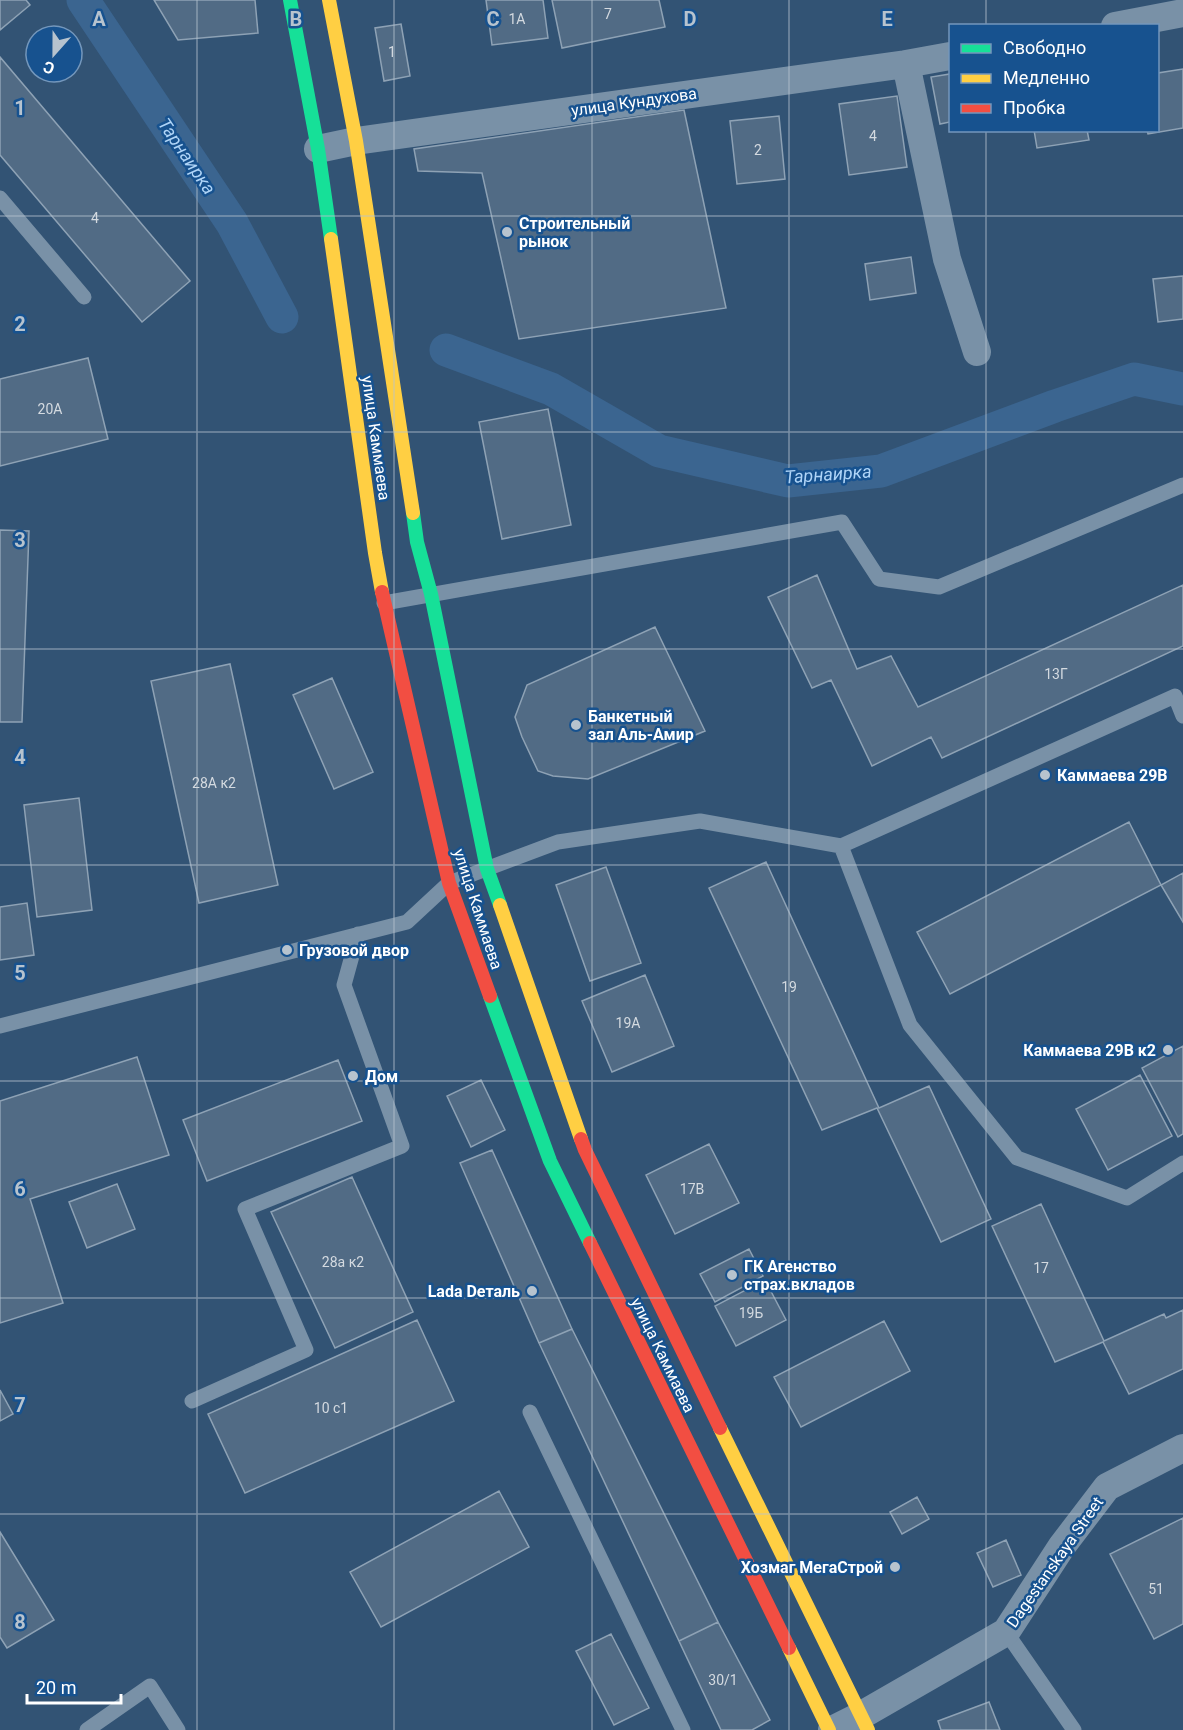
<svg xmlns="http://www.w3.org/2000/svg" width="1183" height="1730" font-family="Roboto,sans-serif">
<rect width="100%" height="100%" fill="#325374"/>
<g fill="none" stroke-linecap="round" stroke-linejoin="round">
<path stroke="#3b6590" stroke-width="33" d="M83 0 232 223 282 317
M446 350 551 389 659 451 788 481 881 471 1055 406 1134 379 1183 389"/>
</g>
<path fill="#516b85" stroke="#8ea2b5" stroke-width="1.5" d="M0 0H26L30 5 0 30Z
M154 0H255L258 33 178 40Z
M486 0H543L548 38 492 45Z
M552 0H659L665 27 562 48Z
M401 24 410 76 384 81 375 28Z
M0 57 190 281 142 322 0 155Z
M1183 69V128L1148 134 1147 130H1158V73Z
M950 74V122L940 124 931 77Z
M897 96 907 167 849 175 839 104Z
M684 110 726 308 519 339 482 173 418 171 414 149Z
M779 116 785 179 737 184 730 121Z
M1034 130H1087L1089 140 1037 148Z
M911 257 916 293 870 300 865 264Z
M1183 276V319L1158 322 1153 279Z
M88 358 108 439 0 466V379Z
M548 409 571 525 502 539 479 422Z
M0 530 29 531 22 722H0Z
M817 575 857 669 891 656 918 707 1183 585V646L942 758 931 737 872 766 831 680 812 688 768 597Z
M655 627 705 731 588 779 553 776 538 771 522 737 515 717 527 685Z
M230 664 278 885 199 903 151 681Z
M332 678 373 772 334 789 293 695Z
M79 798 92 910 37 917 24 805Z
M1129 822 1161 885 950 994 917 932Z
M766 862 879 1108 929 1086 991 1219 941 1242 877 1108 822 1130 709 888Z
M606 867 641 963 590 981 556 885Z
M1183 873V922L1161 885Z
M27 903 34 955 0 960V907Z
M645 975 674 1046 612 1072 582 1001Z
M1183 1046V1134L1178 1137 1142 1068Z
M137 1057 169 1155 30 1199 63 1303 0 1323V1101Z
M338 1060 362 1121 207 1181 183 1120Z
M1140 1075 1172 1136 1108 1170 1076 1109Z
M481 1080 505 1130 471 1147 447 1096Z
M709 1144 739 1203 675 1234 646 1175Z
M492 1150 572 1329 539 1343 460 1163Z
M352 1177 413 1312 335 1348 271 1212Z
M117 1184 135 1229 87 1248 69 1202Z
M1041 1204 1104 1341 1164 1314 1166 1318 1183 1310V1369L1129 1394 1103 1342 1055 1362 992 1226Z
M749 1249 763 1276 715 1302 700 1274Z
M765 1280 786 1320 736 1346 715 1306Z
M417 1320 454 1401 245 1493 208 1414Z
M884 1321 910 1371 801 1427 774 1377Z
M572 1329 718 1622 679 1641 539 1343Z
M0 1390 13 1414 0 1421Z
M499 1491 529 1547 381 1627 350 1572Z
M917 1497 929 1519 902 1534 890 1512Z
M1183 1518V1624L1154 1639 1110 1554Z
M0 1532 54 1620 7 1648 0 1637Z
M1006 1540 1021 1575 993 1587 977 1553Z
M718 1622 770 1720 752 1730H721L679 1641Z
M611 1634 649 1708 614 1725 576 1651Z
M989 1702 1000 1730H941L938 1721Z"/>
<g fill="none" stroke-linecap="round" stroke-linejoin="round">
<path stroke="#7991a7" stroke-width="15" d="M0 198 84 297
M384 603 842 522 879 579 939 587 1183 485
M841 846 1175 696 1183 716
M0 1026 407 922 449 883 558 842 700 821 841 846 910 1025 1017 1158 1127 1198 1183 1163
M192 1401 306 1350 245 1209 402 1146 344 985 358 934
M530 1412 683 1730
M1006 1632 1074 1730
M87 1730 150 1686 178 1730"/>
<path stroke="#7991a7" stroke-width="28" d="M1115 26 1183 13
M906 64 947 259 977 352
M318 149 356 141 906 64 950 56
M832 1730 860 1716 1006 1632 1062 1546 1107 1487 1183 1448"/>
<path stroke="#16e098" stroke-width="14" d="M290 0 318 149 331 239
M413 513 417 542 431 594 487 869 500 905
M490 996 550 1161 590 1243"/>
<path stroke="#ffcf43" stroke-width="14" d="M329 0 356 141 413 513
M331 239 375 553 382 592
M500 905 581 1139
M720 1428 868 1730
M789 1648 829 1730"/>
<path stroke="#f24e42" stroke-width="14" d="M382 592 449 883 490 996
M581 1139 585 1150 720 1428
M590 1243 789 1648"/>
</g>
<path fill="none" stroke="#b7c3ce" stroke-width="1.5" stroke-opacity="0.55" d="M197 0V1730M394 0V1730M592 0V1730M789 0V1730M986 0V26M986 130V1730M0 216H1183M0 432H1183M0 649H1183M0 865H1183M0 1081H1183M0 1298H1183M0 1514H1183"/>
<g fill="#b7c3ce" stroke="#17528f" stroke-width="2">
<circle cx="507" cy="232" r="6"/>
<circle cx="576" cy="725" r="6"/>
<circle cx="1045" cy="775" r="6"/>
<circle cx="287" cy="950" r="6"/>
<circle cx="1168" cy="1050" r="6"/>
<circle cx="353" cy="1076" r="6"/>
<circle cx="732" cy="1275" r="6"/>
<circle cx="532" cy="1291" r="6"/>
<circle cx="895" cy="1567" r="6"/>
</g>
<g text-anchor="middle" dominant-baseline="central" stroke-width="5" stroke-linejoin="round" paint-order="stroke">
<g font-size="14" fill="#d4dae0">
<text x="608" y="14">7</text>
<text x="517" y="19">1А</text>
<text x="392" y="52">1</text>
<text x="873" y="136">4</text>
<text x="758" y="150">2</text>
<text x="95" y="218">4</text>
<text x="50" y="409">20А</text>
<text x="1056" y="674">13Г</text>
<text x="214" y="783">28А к2</text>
<text x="789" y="987">19</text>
<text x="628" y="1023">19А</text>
<text x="692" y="1189">17В</text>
<text x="343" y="1262">28а к2</text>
<text x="1041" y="1268">17</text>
<text x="751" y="1313">19Б</text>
<text x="331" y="1408">10 с1</text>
<text x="1156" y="1589">51</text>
<text x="723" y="1680">30/1</text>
</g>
<g font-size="16" fill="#fff" stroke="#17528f">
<text transform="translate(634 102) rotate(-8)">улица Кундухова</text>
<text transform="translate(376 438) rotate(82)">улица Каммаева</text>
<text transform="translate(478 909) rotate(72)">улица Каммаева</text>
<text transform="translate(663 1355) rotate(64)">улица Каммаева</text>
<text transform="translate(1055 1562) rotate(-55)">Dagestanskaya Street</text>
</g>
<g font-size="16" font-weight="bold" fill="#fff" stroke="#17528f" text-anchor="start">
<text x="519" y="223">Строительный<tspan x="519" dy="18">рынок</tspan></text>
<text x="588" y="716">Банкетный<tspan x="588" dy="18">зал Аль-Амир</tspan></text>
<text x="1057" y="775">Каммаева 29В</text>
<text x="299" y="950">Грузовой двор</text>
<text x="1156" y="1050" text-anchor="end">Каммаева 29В к2</text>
<text x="365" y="1076">Дом</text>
<text x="744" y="1266">ГК Агенство<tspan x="744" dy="18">страх.вкладов</tspan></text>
<text x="520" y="1291" text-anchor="end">Lada Dеталь</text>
<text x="883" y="1567" text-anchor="end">Хозмаг МегаСтрой</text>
</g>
<g font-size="18" font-style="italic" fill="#afd4f7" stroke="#17528f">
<text transform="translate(187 156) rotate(56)">Тарнаирка</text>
<text transform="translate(828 474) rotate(-4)">Тарнаирка</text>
</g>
</g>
<g font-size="20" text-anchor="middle" font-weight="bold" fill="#b7c3ce" stroke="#17528f" stroke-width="5" stroke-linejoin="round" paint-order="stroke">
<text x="99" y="26">A</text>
<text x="296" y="26">B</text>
<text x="493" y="26">C</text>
<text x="690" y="26">D</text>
<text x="887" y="26">E</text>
<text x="20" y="115">1</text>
<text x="20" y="331">2</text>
<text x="20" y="547">3</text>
<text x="20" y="764">4</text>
<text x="20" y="980">5</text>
<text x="20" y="1196">6</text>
<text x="20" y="1412">7</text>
<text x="20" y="1629">8</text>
</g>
<rect x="949" y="24" width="210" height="108" fill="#17528f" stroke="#7497bc" stroke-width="1.5"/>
<rect x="961" y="44" width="30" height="9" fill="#16e098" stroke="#7497bc" stroke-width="1.5"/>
<text x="1003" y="54" font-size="18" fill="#ffffff">Свободно</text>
<rect x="961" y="74" width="30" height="9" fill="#ffcf43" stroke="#7497bc" stroke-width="1.5"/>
<text x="1003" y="84" font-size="18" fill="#ffffff">Медленно</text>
<rect x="961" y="104" width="30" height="9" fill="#f24e42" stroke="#7497bc" stroke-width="1.5"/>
<text x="1003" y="114" font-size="18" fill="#ffffff">Пробка</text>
<g transform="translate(54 54) rotate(201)"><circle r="28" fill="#17528f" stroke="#7497bc" stroke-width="1.5"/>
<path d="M0-4.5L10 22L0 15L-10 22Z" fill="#b7c3ce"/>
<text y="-9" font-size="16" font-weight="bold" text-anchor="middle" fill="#ffffff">С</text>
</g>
<path d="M27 1694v9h94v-9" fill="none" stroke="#ffffff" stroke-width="3"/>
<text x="36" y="1694" font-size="18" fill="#ffffff" stroke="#17528f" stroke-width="4.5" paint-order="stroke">20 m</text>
</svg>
